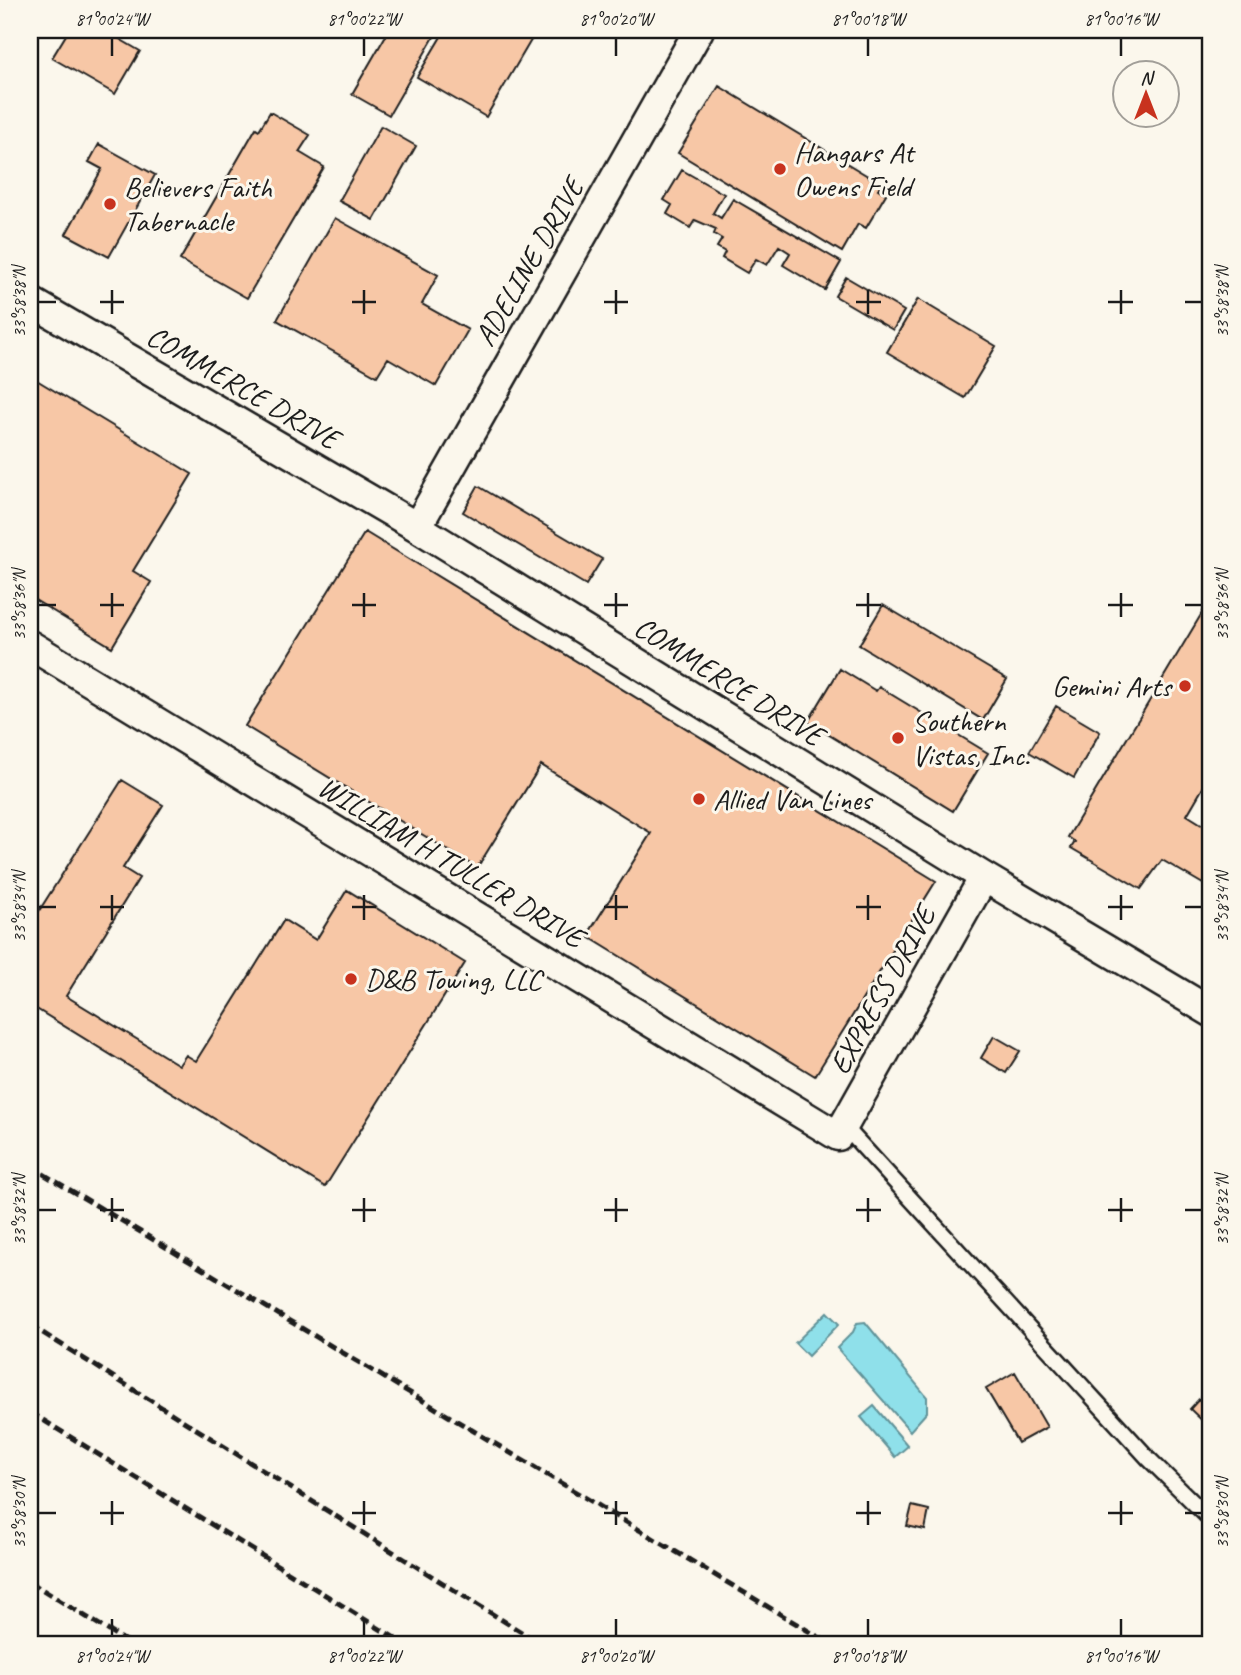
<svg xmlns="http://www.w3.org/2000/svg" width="1241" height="1675" font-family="Caveat,sans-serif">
<rect width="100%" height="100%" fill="#fbf7ec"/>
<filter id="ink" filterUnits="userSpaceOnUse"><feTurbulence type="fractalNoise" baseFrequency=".0143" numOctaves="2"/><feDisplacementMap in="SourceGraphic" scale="14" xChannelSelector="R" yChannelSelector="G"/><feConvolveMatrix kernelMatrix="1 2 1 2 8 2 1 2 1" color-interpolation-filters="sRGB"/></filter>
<g filter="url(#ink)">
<path fill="#8fe0ea" stroke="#619298" stroke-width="2" d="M827 1312 839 1324 808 1356 795 1343Z
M865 1322 927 1397V1412L910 1431 837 1348 853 1332 857 1323Z
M874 1406 908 1446 895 1457 861 1417Z"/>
<path fill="#f7c7a6" stroke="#1c1c1c" stroke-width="2" d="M69 30H104L140 51 115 94 52 58Z
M389 30H438L389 115 352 94Z
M445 30H537L486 117 417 77Z
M719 86 881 184 878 189 886 194 866 228 858 224 842 252 678 153Z
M270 112 310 135 299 152 324 167 247 298 180 260 256 128 259 130Z
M381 126 416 146 374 220 339 201Z
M99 144 155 175 109 257 66 234 102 169 89 162Z
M682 170 724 194 713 213 721 218 733 199 841 262 825 290 783 265 790 253 779 246 767 265 756 259 747 273 722 258 725 252 717 247 722 239 714 234 716 229 695 220 690 228 667 214 672 205 664 200Z
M335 218 438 275 422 304 468 330 436 386 388 358 377 376 277 320Z
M846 277 904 311 893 330 835 296Z
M918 299 996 346 965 398 887 352Z
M30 376 192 474 133 571 151 582 112 647 30 597Z
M478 486 602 559 586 585 463 512Z
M365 532 936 881 815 1076 587 936 651 833 541 765 477 868 245 726Z
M1211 598V774L1187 815 1211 830V870L1203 884 1162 860 1141 889 1071 848 1075 842 1068 837Z
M883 605 1007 679 983 720 859 645Z
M840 669 876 691 879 687 988 753 953 811 808 722Z
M1056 706 1100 732 1074 778 1029 752Z
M122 780 163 805 123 868 139 878 66 996 179 1065 186 1055 196 1061 284 920 316 940 347 890 465 963 325 1187 30 1005V925Z
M994 1036 1020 1051 1006 1073 981 1058Z
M1015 1372 1047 1427 1018 1443 986 1389Z
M1211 1386V1429L1190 1409Z
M912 1506 929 1510 925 1530 907 1526Z"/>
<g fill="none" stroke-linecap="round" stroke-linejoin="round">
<g stroke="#1c1c1c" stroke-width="19">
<path id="service" d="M844 1126 1149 1459 1211 1520"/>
</g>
<g stroke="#1c1c1c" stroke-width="33">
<path id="minor" d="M30 301 417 527 984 877 1211 1012
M417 527 699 30
M30 645 838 1136 984 877"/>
</g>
<use href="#service" stroke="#fbf7ec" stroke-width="14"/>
<use href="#minor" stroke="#fbf7ec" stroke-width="28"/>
<path stroke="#1c1c1c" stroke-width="5" stroke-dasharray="10 5" stroke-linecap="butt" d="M30 1166 832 1645
M30 1325 542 1645
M30 1412 406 1645
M30 1582 132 1645"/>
</g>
</g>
<path fill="none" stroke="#1c1c1c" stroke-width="2.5" d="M112 38V56M364 38V56M616 38V56M868 38V56M1121 38V56M112 290V314M364 290V314M616 290V314M868 290V314M1121 290V314M38 302H56M100 302H124M352 302H376M604 302H628M856 302H881M1108 302H1133M1185 302H1202M112 593V617M364 593V617M616 593V617M868 593V617M1121 593V617M38 605H56M100 605H124M352 605H376M604 605H628M856 605H881M1108 605H1133M1185 605H1202M112 895V920M364 895V920M616 895V920M868 895V920M1121 895V920M38 907H56M100 907H124M352 907H376M604 907H628M856 907H881M1108 907H1133M1185 907H1202M112 1198V1222M364 1198V1222M616 1198V1222M868 1198V1222M1121 1198V1222M38 1210H56M100 1210H124M352 1210H376M604 1210H628M856 1210H881M1108 1210H1133M1185 1210H1202M112 1501V1525M364 1501V1525M616 1501V1525M868 1501V1525M1121 1501V1525M38 1513H56M100 1513H124M352 1513H376M604 1513H628M856 1513H881M1108 1513H1133M1185 1513H1202M112 1619V1636M364 1619V1636M616 1619V1636M868 1619V1636M1121 1619V1636"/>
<g fill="#c8321e" stroke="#fbf7ec" stroke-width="2.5">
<circle cx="780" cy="169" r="7"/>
<circle cx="110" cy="204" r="7"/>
<circle cx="1185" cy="686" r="7"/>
<circle cx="898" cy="738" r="7"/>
<circle cx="699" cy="799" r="7"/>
<circle cx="351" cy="979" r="7"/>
</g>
<g text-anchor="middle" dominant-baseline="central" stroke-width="6" stroke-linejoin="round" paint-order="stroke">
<g font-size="30" fill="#1c1c1c" stroke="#fbf7ec" text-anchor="start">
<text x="794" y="152">Hangars At<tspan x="794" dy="34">Owens Field</tspan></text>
<text x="124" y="187">Believers Faith<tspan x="124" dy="34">Tabernacle</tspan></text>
<text x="1171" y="686" text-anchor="end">Gemini Arts</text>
<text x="912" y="721">Southern<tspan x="912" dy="34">Vistas, Inc.</tspan></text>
<text x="713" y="799">Allied Van Lines</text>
<text x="365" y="979">D&amp;B Towing, LLC</text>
</g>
<g font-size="30" fill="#1c1c1c" stroke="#fbf7ec">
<text transform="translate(529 262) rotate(-60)">ADELINE DRIVE</text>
<text transform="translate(243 387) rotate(30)">COMMERCE DRIVE</text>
<text transform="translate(729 681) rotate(32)">COMMERCE DRIVE</text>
<text transform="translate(451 862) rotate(31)">WILLIAM H TULLER DRIVE</text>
<text transform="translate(882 990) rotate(-61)">EXPRESS DRIVE</text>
</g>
</g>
<rect width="1241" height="1675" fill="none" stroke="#fbf7ec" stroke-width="77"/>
<g transform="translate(1146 94)"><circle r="33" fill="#fbf7ec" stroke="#a29f99" stroke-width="2"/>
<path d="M0-5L12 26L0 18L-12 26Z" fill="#c8321e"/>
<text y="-10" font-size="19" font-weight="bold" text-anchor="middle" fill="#1c1c1c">N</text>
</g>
<rect x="38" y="38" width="1164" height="1598" fill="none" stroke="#1c1c1c" stroke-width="2.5"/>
<g font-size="18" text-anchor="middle" fill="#1c1c1c">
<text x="112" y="25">81°00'24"W</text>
<text x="364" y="25">81°00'22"W</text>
<text x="616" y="25">81°00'20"W</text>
<text x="868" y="25">81°00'18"W</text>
<text x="1121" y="25">81°00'16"W</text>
<text transform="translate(19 302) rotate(-90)" y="6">33°58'38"N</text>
<text transform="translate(1222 302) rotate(-90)" y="6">33°58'38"N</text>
<text transform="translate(19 605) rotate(-90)" y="6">33°58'36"N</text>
<text transform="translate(1222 605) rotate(-90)" y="6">33°58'36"N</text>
<text transform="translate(19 907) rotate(-90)" y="6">33°58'34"N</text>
<text transform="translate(1222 907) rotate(-90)" y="6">33°58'34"N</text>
<text transform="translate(19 1210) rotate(-90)" y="6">33°58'32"N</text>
<text transform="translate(1222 1210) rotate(-90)" y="6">33°58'32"N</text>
<text transform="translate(19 1513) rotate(-90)" y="6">33°58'30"N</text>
<text transform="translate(1222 1513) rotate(-90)" y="6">33°58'30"N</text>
<text x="112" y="1662">81°00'24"W</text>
<text x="364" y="1662">81°00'22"W</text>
<text x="616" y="1662">81°00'20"W</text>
<text x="868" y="1662">81°00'18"W</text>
<text x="1121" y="1662">81°00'16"W</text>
</g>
</svg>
